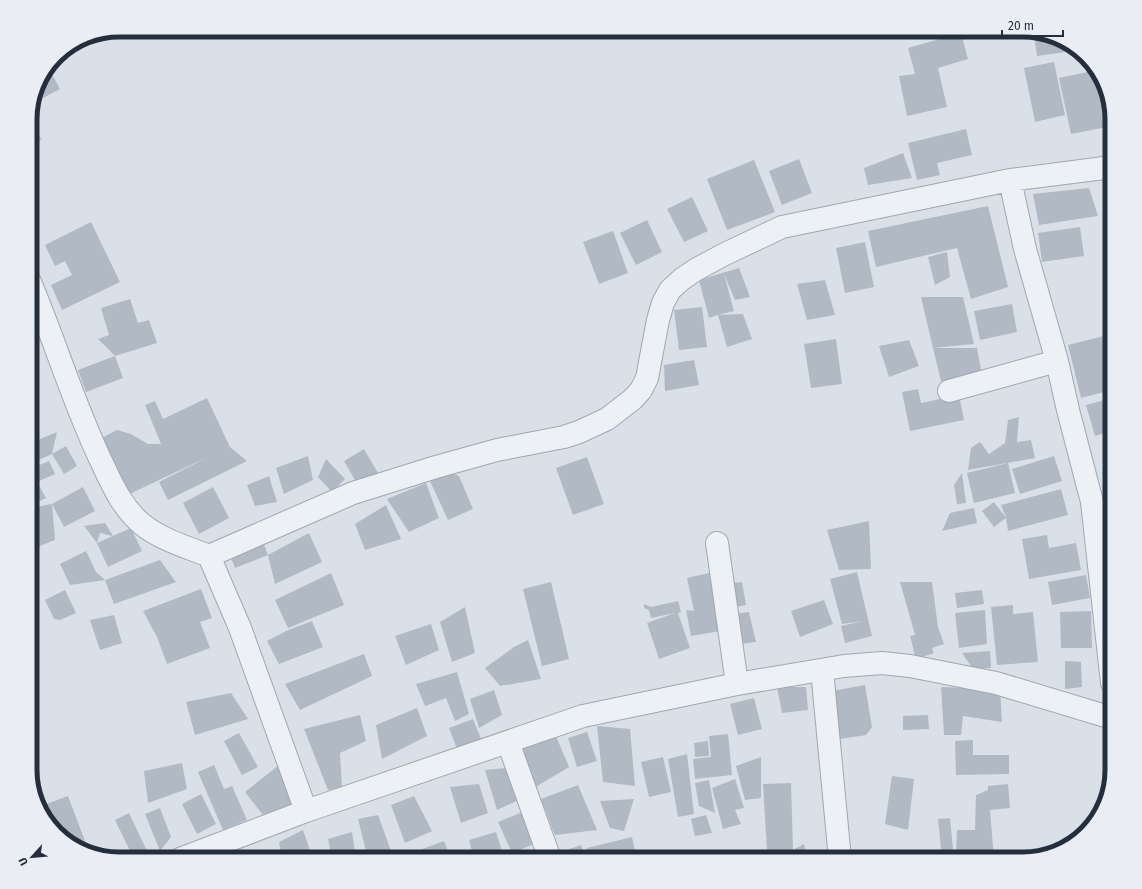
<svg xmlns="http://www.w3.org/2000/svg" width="1142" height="889" font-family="'Fira Sans',sans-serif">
<rect width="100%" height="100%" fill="#dae0e7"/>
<path fill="#b1b9c4" d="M961 33 968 59 938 68 947 107 907 116 899 76 915 74 908 48Z
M1034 34 1065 44 1066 52 1037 56Z
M1054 62 1065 115 1035 122 1024 68Z
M48 67 60 89 41 99 36 90 39 79Z
M1092 71 1095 87 1104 85 1112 118V126L1071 134 1059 78Z
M966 129 972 155 937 163 940 175 917 180 908 143Z
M30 130 42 139 30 146Z
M903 153 912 178 868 185 864 168Z
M799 159 812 193 782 205 769 171Z
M754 160 775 212 727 230 707 179Z
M30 171 38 187 30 190Z
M1089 188 1098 216 1039 225 1033 194Z
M692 197 708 231 684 242 667 209Z
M988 206 1008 287 971 299 957 248 876 267 868 231Z
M647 220 662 252 636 265 620 233Z
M91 222 120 282 62 310 51 285 72 275 65 261 55 266 45 245Z
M1080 227 1084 256 1042 262 1038 233Z
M613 231 628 273 599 284 583 242Z
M865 242 874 287 845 293 836 248Z
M947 252 950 277 935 285 928 257Z
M739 268 750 297 735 300 724 274 734 311 718 315 743 314 752 339 727 347 718 315 709 318 699 280Z
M825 280 835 315 807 320 797 284Z
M921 297H963L974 344 933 348Z
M130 299 138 323 149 320 157 343 115 356 98 339 109 335 101 308Z
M1012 304 1017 332 980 340 974 311Z
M702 307 707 347 679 350 674 310Z
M1112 334V390L1081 398 1068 345Z
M836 339 842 384 811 388 804 344Z
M909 340 919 366 889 377 879 346Z
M933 348H977L982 375 941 381Z
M115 356 123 378 86 392 78 370Z
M694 360 699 385 665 391 664 365Z
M30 377 36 390 30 393Z
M918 389 921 403 959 395 964 420 910 431 902 392Z
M207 398 230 447 247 461 168 500 159 482 208 457 123 497 94 442 117 430 131 434 148 444H161L145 405 155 401 163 419Z
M1112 398V431L1095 436 1086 405Z
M1019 417 1017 442 1031 440 1035 458 968 470 971 448 980 442 989 454 1005 443 1008 420Z
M57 432 52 454 66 446 77 466 64 474 52 454 30 464V443Z
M364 449 378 473 355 480 344 461Z
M308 456 313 480 284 494 276 468Z
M1054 456 1062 481 1020 494 1012 469Z
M587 457 604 504 573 515 556 468Z
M326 459 345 479 332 492 318 477Z
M49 461 55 474 37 482 46 498 30 506V469Z
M1008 463 1015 493 974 503 967 473Z
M962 473 966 503 957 504 954 485Z
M454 474 459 476 473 509 448 520 430 481 442 475Z
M269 476 277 502 255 506 247 485Z
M426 483 439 518 409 532 387 499Z
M83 487 95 511 64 527 52 504Z
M213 487 229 518 199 534 183 503Z
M1061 489 1068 515 1008 531 1006 518 994 527 982 511 994 502 1006 518 1001 505Z
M1112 493V525L1105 528 1098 497Z
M52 504 55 540 30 550V508Z
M386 505 401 539 365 550 355 524Z
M974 508 977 523 942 531 950 513Z
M869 521 871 569 839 570 827 530Z
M105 523 113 536 100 533 97 543 131 528 142 551 108 567 97 543 84 526Z
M309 533 322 562 275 584 268 555Z
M1047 535 1049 548 1076 543 1081 570 1029 579 1022 539Z
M261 537 268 555 235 568 228 550Z
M1107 538 1112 539V558H1111Z
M86 551 96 572 105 580 160 560 176 582 114 604 105 580 70 585 60 564Z
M857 572 872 636 845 643 841 626 863 621 842 624 830 579Z
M331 573 344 605 288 628 275 600Z
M709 573 717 605 721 631 691 636 686 610 694 611 687 578Z
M1086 575 1090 598 1052 605 1048 582Z
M551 582 569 659 542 666 523 589Z
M742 582 746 605 729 608 725 584Z
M900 582H932L938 627 944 644 932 648 934 653 916 659 910 636 915 635Z
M201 589 212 618 200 622 210 648 167 664 157 637 143 611Z
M65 590 76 613 60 620 54 619 45 600Z
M982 590 984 604 957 608 955 593Z
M30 592 37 614 30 616Z
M824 600 833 624 800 637 791 611Z
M678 601 681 612 678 613 690 648 659 659 647 623 675 613 651 618 649 610 644 608V604L651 607Z
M1013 605V614L1033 612 1038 662 997 665 991 607Z
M465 607 475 653 452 662 440 622Z
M985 610 987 644 959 648 955 613Z
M1091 611 1092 648H1061L1060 612Z
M749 612 756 642 732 645 728 615Z
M114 615 122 643 100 650 90 620Z
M312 621 323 647 279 664 267 641 286 631Z
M431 624 439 650 406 665 395 636Z
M528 640 541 679 500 686 485 668 514 647Z
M990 651 991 668 973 669 962 653Z
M364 654 372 676 300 710 285 684Z
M1065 661 1081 662 1082 687 1065 689Z
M457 672 469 714 455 721 446 698 425 706 416 684Z
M865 685 872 727 866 735 834 740 826 692Z
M777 687H806L808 710 782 713Z
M941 687 1000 689 1002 722 963 716 961 735H944Z
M494 690 502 715 479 728 470 699Z
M231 693 248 719 195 735 186 702Z
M754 698 762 729 738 735 730 704Z
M417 708 427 736 382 759 376 725Z
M360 715 366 741 340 753 342 787 328 790 304 729Z
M928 715 929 729 903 730V716Z
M473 719 481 739 457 749 449 728Z
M597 726 630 729 635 786 603 782Z
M587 732 597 761 577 767 568 738Z
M239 733 258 767 242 775 224 741Z
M555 734 569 767 534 788 519 751Z
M728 734 732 775 695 779 693 759 711 757 709 736Z
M973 740V755H1009V774L956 775 955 741Z
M708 741 709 756 695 757 694 743Z
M687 754 694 814 678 817 668 759Z
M663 757 671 792 649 797 641 762Z
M761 757V798L745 800 736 766Z
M182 763 187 789 148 803 144 771Z
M214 765 224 789 232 786 247 820 223 830 198 772Z
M279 765 295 806 263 815 245 792Z
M507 768 521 799 497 810 485 770Z
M892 776 914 779 908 830 885 824Z
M735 779 744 808 735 810 741 824 723 829 712 788Z
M709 780 715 813 699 806 695 783Z
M791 783 793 850 804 844 807 859H791V851L767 850 763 784Z
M479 784 488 813 461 823 450 787Z
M1008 784 1010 808 990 810 994 859H964L956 853 957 830H975L976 795 988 790V786Z
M578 785 597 830 555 835 541 799Z
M201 794 216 824 197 834 182 804Z
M68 796 88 849 64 841 39 809 38 807Z
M414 796 432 831 405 843 391 805Z
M634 799 624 831 610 828 600 801Z
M160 808 171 837 160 851 145 814Z
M525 811 539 842 512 853 498 822Z
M129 813 147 851 133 857 115 820Z
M378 815 394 859H368L358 819Z
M706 815 712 833 695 836 691 819Z
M950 818 954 859H942L938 819Z
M303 830 313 859H282L279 842Z
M352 832 356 859H332L328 839Z
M496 832 503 854 491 859H474L469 840Z
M632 837 637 859H590L587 848Z
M444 841 451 859H420L417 851Z
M581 845 585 859H554L553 855Z
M788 854V859H771L770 855Z"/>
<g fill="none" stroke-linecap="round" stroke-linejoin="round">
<g stroke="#a0a7b1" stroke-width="24">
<path id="minor" d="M1010 180 1025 249 1057 361 1068 410 1092 502 1112 683
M30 282C56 343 74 406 103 465 113 487 124 510 143 525 162 540 187 547 209 556L240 628 306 811
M949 391 1057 361
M717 543 737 684
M209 556 353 493 436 467 497 450 564 437 579 432 607 419 633 399 641 390 647 378 658 320 663 303 670 290 682 279 697 269 725 254 782 227 1010 180 1112 167
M822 670 840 859
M508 742 550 859
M180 859 306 811 583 716 737 684 844 666 882 663 910 666 996 683 1112 718"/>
</g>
<use href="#minor" stroke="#edf0f5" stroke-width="22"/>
</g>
<path d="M0 0H1142V889H0ZM119 37H1023A82 82 0 0 1 1105 119V770A82 82 0 0 1 1023 852H119A82 82 0 0 1 37 770V119A82 82 0 0 1 119 37Z" fill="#eaeef4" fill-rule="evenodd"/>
<path fill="none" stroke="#242e3d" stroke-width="5" d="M119 37H1023A82 82 0 0 1 1105 119V770A82 82 0 0 1 1023 852H119A82 82 0 0 1 37 770V119A82 82 0 0 1 119 37Z"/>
<g transform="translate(32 857) rotate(243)" stroke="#eaeef4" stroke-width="3" paint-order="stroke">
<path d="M0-3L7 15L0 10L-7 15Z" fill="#242e3d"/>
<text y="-6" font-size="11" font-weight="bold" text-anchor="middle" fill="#242e3d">U</text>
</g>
<path d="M1002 30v6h61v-6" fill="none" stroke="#242e3d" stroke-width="2"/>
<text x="1008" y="30" font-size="12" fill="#242e3d" stroke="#eaeef4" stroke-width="3" paint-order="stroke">20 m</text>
</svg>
